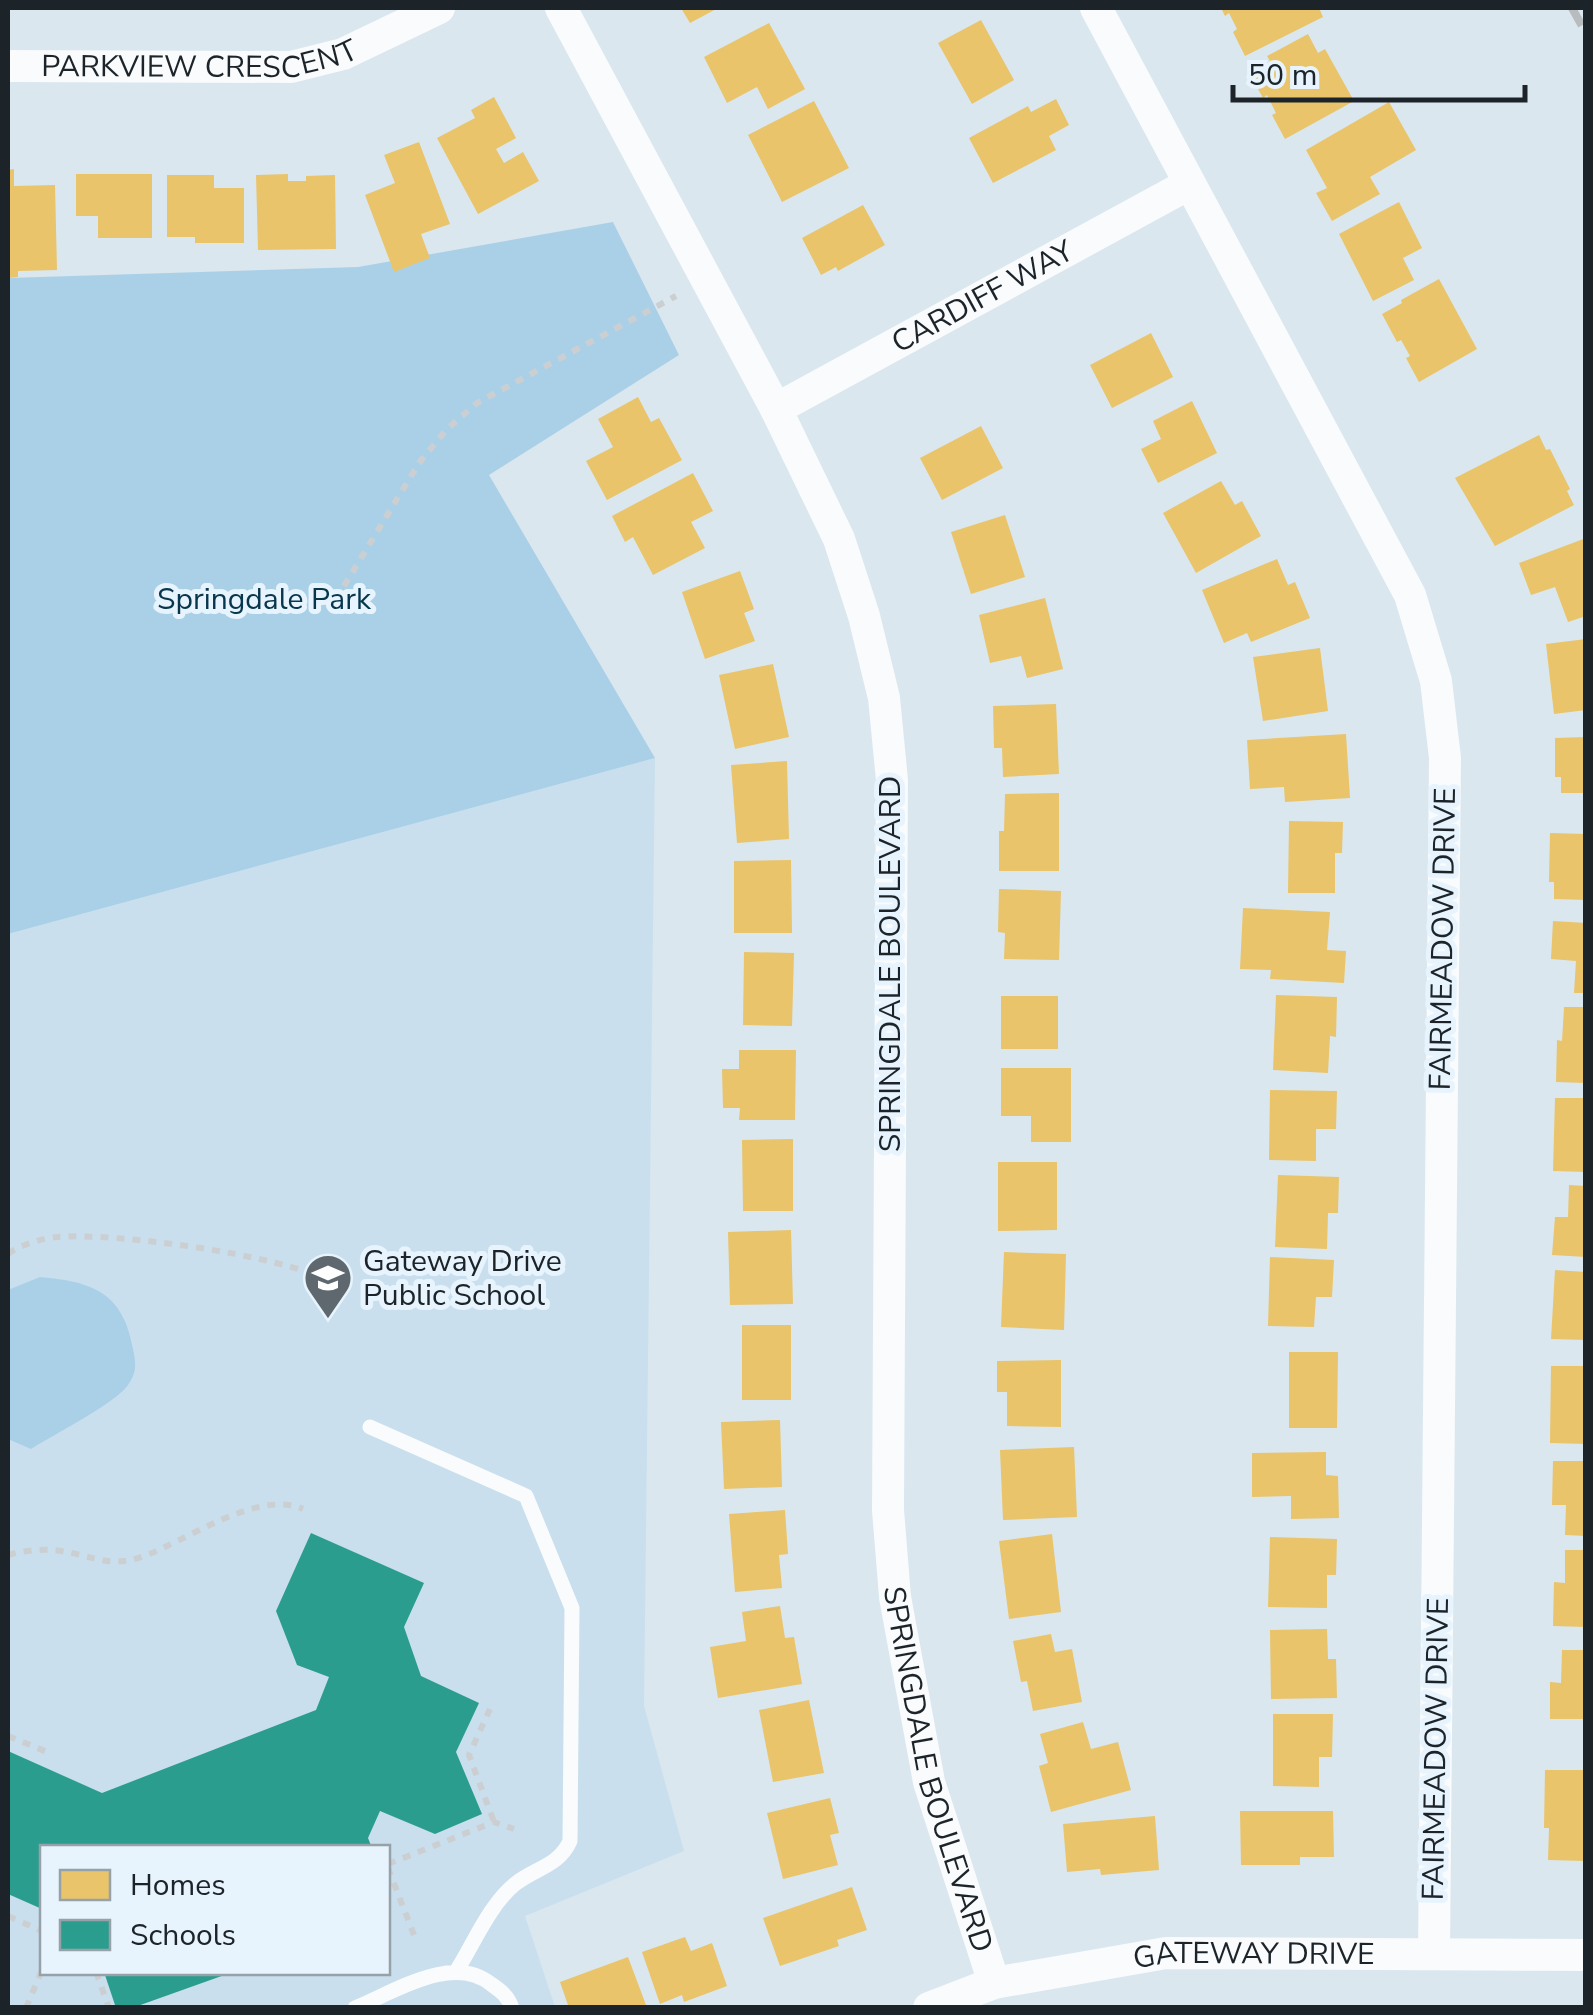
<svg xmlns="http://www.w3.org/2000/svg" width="1593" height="2015" font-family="'Nunito Sans',sans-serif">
<rect width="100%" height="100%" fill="#dae7ef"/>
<path fill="#c9dfed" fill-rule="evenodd" d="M655 758 644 1706 684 1851 525 1916 555 2007 8 2008V934ZM42 1848H388V1972H42Z"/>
<path fill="#aad0e8" d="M613 222 679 355 489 475 655 758 8 934V278L358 267Z
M40 1277C93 1282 123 1292 133 1349 136 1364 137 1372 128 1385 116 1403 53 1435 31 1449L8 1439V1290Z"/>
<path fill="#e9c46a" d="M681 8H718L690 23Z
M1221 8H1319L1323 17 1245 56 1233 32 1237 29 1229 13 1225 16Z
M981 20 1014 80 972 104 938 43Z
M769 23 805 89 768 109 757 87 727 103 704 57Z
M1308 34 1318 53 1325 49 1354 101 1285 139 1272 115 1276 113 1267 95 1263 98 1249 73 1270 61 1267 56Z
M494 97 516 138 496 149 504 163 523 152 539 181 478 214 437 138 475 118 471 110Z
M1056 99 1069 125 1049 136 1056 150 993 183 969 138 1028 106 1031 112Z
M814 101 849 168 782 202 748 135Z
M1389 102 1416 150 1370 177 1380 194 1332 221 1316 193 1327 188 1306 150Z
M419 142 450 224 421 234 430 258 394 272 365 195 395 183 384 155Z
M14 169V186L55 185 57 270 18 271V277L8 278V170Z
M76 174H152V238H98V216H76Z
M288 174V181H306V176L335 175 336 249 258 250 256 175Z
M167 175H214V188H244V243H195V237H167Z
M1399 202 1422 248 1403 258 1414 280 1373 301 1339 234Z
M863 205 885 245 838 271 836 267 821 275 802 238Z
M1439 279 1477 349 1419 382 1406 358 1410 356 1401 340 1397 342 1382 314 1402 303 1401 300Z
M1151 333 1173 377 1112 408 1090 365Z
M638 397 651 422 659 418 682 460 607 500 586 461 613 447 598 419Z
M1192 401 1217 453 1158 483 1141 449 1161 439 1153 421Z
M981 426 1003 468 942 500 920 458Z
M1539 435 1546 450 1550 449 1570 489 1567 491 1574 505 1495 546 1455 478Z
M693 473 713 511 691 522 705 548 653 575 633 537 625 542 612 516Z
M1221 481 1235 505 1242 501 1261 536 1196 573 1163 513Z
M1005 515 1025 577 971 594 951 532Z
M1586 538V616L1568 622 1555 587 1531 595 1519 563Z
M1277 559 1288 585 1295 582 1310 618 1251 642 1247 633 1224 643 1202 590Z
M740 571 754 609 744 613 755 641 705 659 682 592Z
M1045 598 1063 669 1027 678 1021 656 990 663 979 615Z
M1586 639V710L1554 714 1546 644Z
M1320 648 1328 711 1263 721 1253 657Z
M773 664 789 737 735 749 719 675Z
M1056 704 1059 774 1003 777 1002 748H994L993 706Z
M1346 734 1350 798 1285 802 1284 787 1250 789 1247 740Z
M1586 737V793H1561V777H1555V738Z
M787 761 789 839 737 843 731 765Z
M1059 793V871H999V831H1004L1005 794Z
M1289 821 1343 822 1342 853H1335V893H1288Z
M1550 833 1586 834V900L1554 899V882H1549Z
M791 860 792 933H734V861Z
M999 889 1061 891 1059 960 1004 959 1005 933 998 932Z
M1243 908 1330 912 1327 950 1346 951 1344 983 1270 979 1271 970 1240 969Z
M1553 921 1586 923V993H1574L1576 961 1551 959Z
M744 952 794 953 792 1026 743 1025Z
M1276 995 1337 997 1336 1037 1330 1036 1328 1073 1273 1070Z
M1001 996H1058V1049H1001Z
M1564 1007H1586V1083L1556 1082 1557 1040 1562 1041Z
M739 1050H796L795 1120H739L740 1108H723L722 1069H739Z
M1001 1068H1071V1142H1031V1116H1001Z
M1270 1090 1337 1091 1336 1129H1316V1161L1269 1160Z
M1555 1098H1586V1172L1553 1171Z
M793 1139V1211H743L742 1140Z
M998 1162H1057V1230L998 1231Z
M1278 1175 1339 1177 1338 1213H1328L1327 1249 1275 1247Z
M1569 1185 1586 1186V1257L1552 1255 1555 1217H1568Z
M791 1230 793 1304 730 1305 728 1232Z
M1004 1252 1066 1254 1064 1330 1001 1327Z
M1270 1257 1334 1260 1332 1297H1316L1314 1327 1268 1326Z
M1555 1270 1586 1272V1340L1551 1339Z
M742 1325H791V1400H742Z
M1289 1352H1338L1337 1428H1289Z
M1061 1360V1427L1007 1426V1392H997V1361Z
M1551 1366H1586V1444L1550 1443Z
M780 1420 782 1487 724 1489 721 1422Z
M1074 1447 1077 1517 1003 1520 1000 1450Z
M1326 1452V1475L1338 1476 1339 1518 1291 1519V1496L1252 1497V1453Z
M1553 1461H1586V1536L1565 1535 1566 1505H1552Z
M785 1510 788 1554 779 1555 782 1588 735 1592 729 1514Z
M1052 1534 1061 1612 1009 1619 999 1541Z
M1270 1537 1337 1539 1336 1575H1327V1608L1268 1607Z
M1565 1550H1586V1627L1553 1626 1554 1582 1565 1583Z
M780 1606 785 1638 794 1637 802 1684 718 1698 710 1647 746 1641 742 1612Z
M1327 1629 1328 1659H1336L1337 1698 1271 1699 1270 1630Z
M1051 1634 1055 1652 1072 1649 1082 1702 1033 1711 1027 1681 1021 1682 1013 1641Z
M1562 1650H1586V1719H1550V1682L1561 1683Z
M809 1700 824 1773 773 1782 759 1710Z
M1273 1714H1333L1332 1757H1319V1787L1273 1786Z
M1083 1722 1091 1749 1118 1742 1131 1790 1051 1812 1039 1766 1048 1763 1040 1734Z
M1545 1770H1586V1861L1548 1860 1549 1828H1544Z
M830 1798 839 1833 830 1835 838 1865 783 1879 767 1813Z
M1240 1811H1333L1334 1857H1300V1865H1241Z
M1155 1816 1159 1870 1101 1875 1100 1869 1067 1872 1063 1824Z
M852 1887 867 1930 837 1940 839 1946 780 1966 763 1918Z
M685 1937 691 1951 712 1943 727 1986 684 2002 682 1995 660 2004 642 1952Z
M628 1957 646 2005 569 2008 560 1982Z"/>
<path fill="#2a9d8f" d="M311 1533 424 1583 404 1627 421 1676 479 1703 456 1752 482 1814 435 1834 380 1811 368 1838 372 1848H42V1909L8 1894V1751L102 1793 316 1710 329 1677 297 1665 276 1611Z
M104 1972H230V1973L132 2008H116Z"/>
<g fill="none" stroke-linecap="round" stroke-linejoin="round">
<path stroke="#cccfd1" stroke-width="6" stroke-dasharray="8 8" stroke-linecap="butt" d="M344 586 419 463 446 430 477 403 676 296
M8 1254C20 1245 42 1238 58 1237 111 1232 286 1255 329 1282
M8 1555C21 1551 39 1549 53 1550 88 1553 108 1570 144 1556 186 1541 258 1489 303 1509
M490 1709 469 1755 494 1822
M8 1736 52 1754
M388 1864 494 1822 514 1829
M388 1868 414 1935
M8 1916 42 1931
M96 1972 109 2008
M26 2008 42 1970"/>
<path stroke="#f9fbfd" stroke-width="15" d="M370 1427 526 1496 572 1608 570 1841C559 1866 535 1868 515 1884 490 1904 474 1943 457 1970
M355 2008C394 1992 453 1953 491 1984 501 1991 508 1996 512 2008"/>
<g stroke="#f9fbfd" stroke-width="32">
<path id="s1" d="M561 8 776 409 839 539 864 616 884 698 892 780 888 1510 895 1597 929 1782 994 1983"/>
<path d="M1096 8 1410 595 1436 681 1445 758 1434 1953"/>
<path id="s2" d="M8 66 291 67 343 54 439 8"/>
<path id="s3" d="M776 409 1189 184"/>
<path id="s4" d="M929 2008 994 1983 1166 1953 1586 1955"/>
</g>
<path stroke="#b9bcbf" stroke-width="8" stroke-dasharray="20 10" stroke-linecap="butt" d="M1572 8 1586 33"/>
</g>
<defs>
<g id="school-pin" transform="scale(2.5)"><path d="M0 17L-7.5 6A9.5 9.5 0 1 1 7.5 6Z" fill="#5e686e" stroke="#e7f4fd"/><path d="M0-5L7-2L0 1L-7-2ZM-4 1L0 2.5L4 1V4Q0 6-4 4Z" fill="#fff"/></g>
</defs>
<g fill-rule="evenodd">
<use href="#school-pin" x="328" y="1278"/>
</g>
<g text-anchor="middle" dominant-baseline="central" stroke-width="10" stroke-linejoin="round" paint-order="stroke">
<g font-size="30" fill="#1c2429" stroke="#e7f4fd">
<text stroke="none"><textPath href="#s2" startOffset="192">PARKVIEW CRESCENT</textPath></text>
<text stroke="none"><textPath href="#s3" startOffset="235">CARDIFF WAY</textPath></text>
<text transform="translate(1443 939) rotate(-89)">FAIRMEADOW DRIVE</text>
<text transform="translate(890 964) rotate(-90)">SPRINGDALE BOULEVARD</text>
<text transform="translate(1436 1749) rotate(-89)">FAIRMEADOW DRIVE</text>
<text stroke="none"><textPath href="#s1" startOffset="1842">SPRINGDALE BOULEVARD</textPath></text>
<text stroke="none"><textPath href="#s4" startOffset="332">GATEWAY DRIVE</textPath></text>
</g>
<g font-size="30" fill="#08364d" stroke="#e7f4fd">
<text x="264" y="599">Springdale Park</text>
</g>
<g font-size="30" fill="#1c2429" stroke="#e7f4fd" text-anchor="start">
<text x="363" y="1261">Gateway Drive<tspan x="363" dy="34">Public School</tspan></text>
</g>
</g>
<rect width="1593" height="2015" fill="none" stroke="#1c2429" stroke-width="20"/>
<rect x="40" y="1845" width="350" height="130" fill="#e7f4fd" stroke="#96a1a8" stroke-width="2.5"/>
<rect x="60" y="1870" width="50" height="30" fill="#e9c46a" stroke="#96a1a8" stroke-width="2.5"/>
<text x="130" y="1895" font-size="30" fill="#1c2429">Homes</text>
<rect x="60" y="1920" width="50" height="30" fill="#2a9d8f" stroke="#96a1a8" stroke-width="2.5"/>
<text x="130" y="1945" font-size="30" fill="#1c2429">Schools</text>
<path d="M1233 85v15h292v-15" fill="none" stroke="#1c2429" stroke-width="5"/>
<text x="1248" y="85" font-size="30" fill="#1c2429" stroke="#e7f4fd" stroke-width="8" paint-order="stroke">50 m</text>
</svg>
